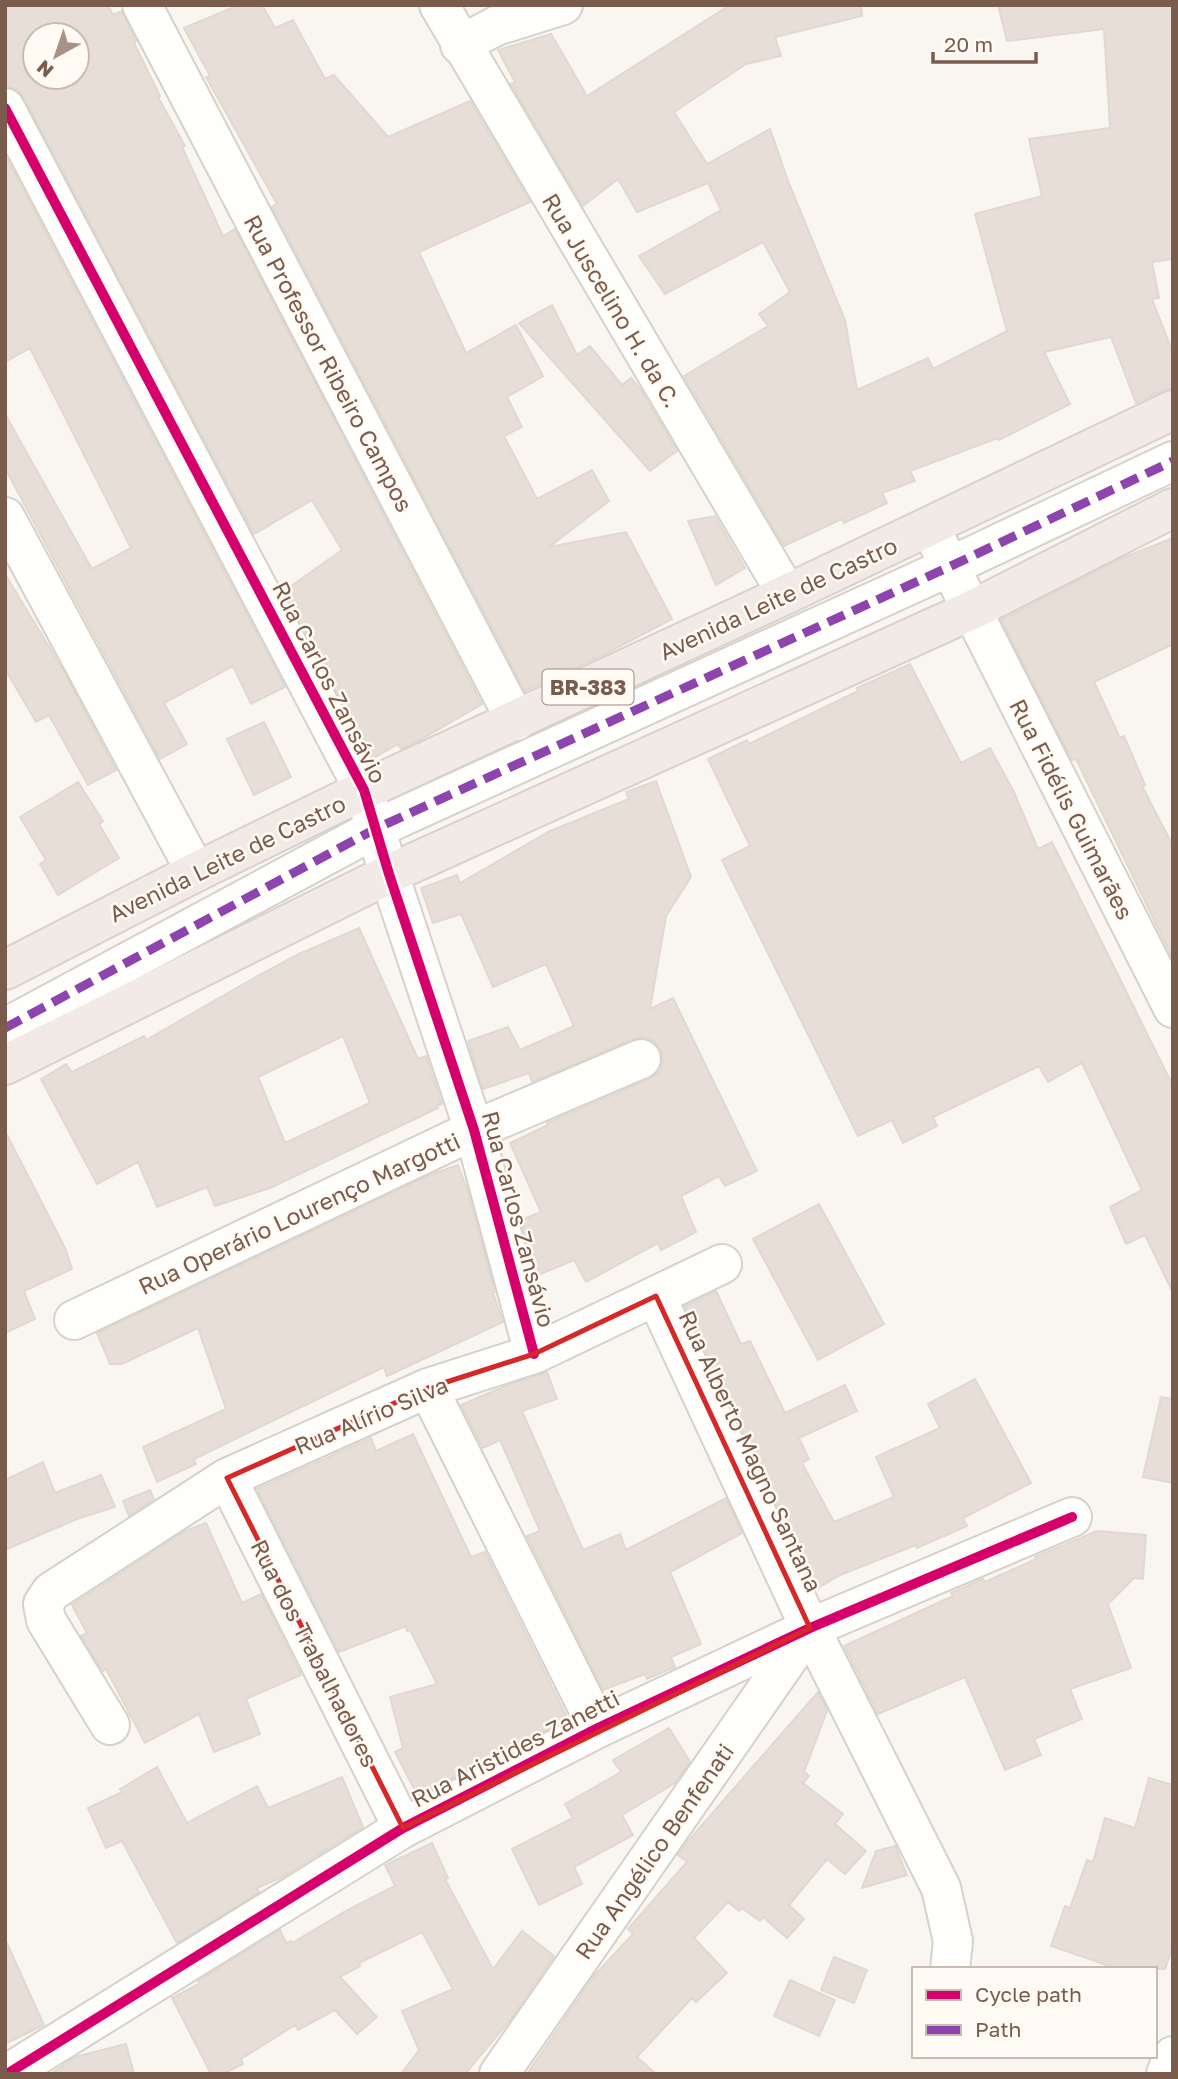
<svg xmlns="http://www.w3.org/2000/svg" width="1178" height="2079" font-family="'Golos Text',sans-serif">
<rect width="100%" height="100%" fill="#f9f5f0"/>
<path fill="#e6ded7" stroke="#e2d8d2" stroke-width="2" fill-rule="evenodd" d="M5 5H108L113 15 122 11 136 41 134 43 160 96 158 97 185 146 182 147 223 236 235 229 482 704 420 740 401 749 398 744 372 759 284 591 342 550 312 500 254 534 24 98 16 89 5 86ZM35 35H77V77H35Z
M239 5H262L275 28 293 20 325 79 334 75 388 137 470 101 530 202 419 252 466 353 516 325 543 376 507 397 522 427 504 436 537 499 592 470 609 501 549 547 626 532 672 619 607 653 525 691 272 207 277 204 206 77 210 76 184 28Z
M730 5H861L862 16 775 37 781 56 746 64 674 112 707 164 770 129 788 181 845 320 857 390 928 358 933 369 1007 331 975 214 1042 196 1029 139 1110 128 1104 29 1007 41 998 5H1173V259L1152 262 1159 298 1152 299 1173 353V388L1164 390 1136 403 1111 337 1044 352 1070 404 999 440 998 438 910 471 915 481 882 493 887 503 844 523 842 519 784 546 684 376 768 326 759 314 790 292 763 242 665 294 639 256 721 210 708 183 637 212 618 179 583 206 511 84 515 82 498 50 551 34 587 96Z
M5 155 285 687 251 704 233 666 164 703 187 744 160 759 5 468V414L92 569 131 548 30 348 5 362Z
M552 305 577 355 590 346 622 385 631 378 641 390 677 451 650 471 519 323Z
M715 516 745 568 716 585 688 521Z
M1173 538V644L1094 682 1120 738 1124 736 1145 785 1142 786 1173 846V959L1076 759 1072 760 1001 620 1120 559Z
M5 574 63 670 116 770 88 785 49 715 36 722 5 669Z
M910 664 961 763 990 748 1014 792 1038 849 1052 842 1173 1086V1293L1145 1235 1126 1244 1110 1207 1142 1190 1082 1063 1048 1082 1039 1066 933 1117 937 1126 903 1143 892 1120 858 1136 722 860 750 846 708 759 747 740 749 744 858 691 857 688Z
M264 722 291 777 254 795 227 739Z
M656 781 691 877 666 916 650 1009 673 998 757 1171 725 1186 719 1176 681 1196 696 1232 661 1250 658 1243 586 1282 574 1260 536 1276 521 1220 541 1212 510 1143 548 1125 547 1123 650 1079 659 1072 663 1062 661 1051 654 1041 644 1037 633 1039 532 1082 529 1073 483 1089 468 1041 508 1027 520 1050 574 1026 546 964 493 987 461 914 433 923 421 888 457 875 460 883 550 831 629 799 626 792Z
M78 782 103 821 99 824 119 858 58 895 40 864 46 860 20 817Z
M359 928 418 1059 426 1056 442 1104 437 1106 438 1108 270 1188 215 1206 207 1187 157 1207 138 1162 97 1184 41 1079 66 1064 72 1072 144 1036 146 1040 254 978 299 954ZM343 1036 370 1103 285 1143 258 1077Z
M5 1131 65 1248 72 1269 24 1291 35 1319 5 1333Z
M458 1165 468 1192 495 1292 493 1293 503 1322 387 1376 384 1367 194 1459 196 1464 157 1482 143 1447 226 1409 198 1328 122 1364H110L97 1333 432 1174Z
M819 1204 884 1324 818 1360 753 1239Z
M716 1291 741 1344 750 1341 785 1413 845 1385 857 1411 799 1438 809 1459 802 1463 834 1522 894 1497 876 1457 940 1428 928 1404 975 1379 1031 1483 963 1518 967 1526 917 1548 916 1545 840 1575 816 1589 685 1306Z
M547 1372 557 1399 522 1411 583 1550 620 1534 626 1550 726 1498 742 1533 670 1572 701 1644 671 1657 675 1667 647 1679 645 1674 603 1690 527 1536 540 1531 500 1440 483 1448 461 1405 503 1387Z
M1161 1397 1173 1399V1483L1143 1477Z
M413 1434 471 1557 485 1552 568 1719 418 1796 395 1752 403 1748 390 1697 437 1684 410 1630 407 1631 406 1626 339 1652 257 1489 371 1438 376 1451Z
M43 1462 55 1493 101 1475 115 1507 77 1519 5 1550V1480Z
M150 1490 154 1499 129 1516 123 1501Z
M206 1523 242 1603 261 1594 301 1675 246 1699 260 1734 214 1752 199 1714 145 1743 106 1669 103 1671 81 1636 87 1633 72 1605 185 1531Z
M1097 1531 1146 1535 1143 1579 1134 1578 1108 1604 1131 1668 1070 1689 1082 1719 1034 1739 1041 1755 1005 1770 965 1677 878 1714 844 1646 953 1596 951 1593 980 1580 983 1579 985 1582 1036 1559 1035 1557Z
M818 1692 827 1711 804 1772 809 1776 803 1783 843 1814 835 1824 866 1851 845 1874 827 1859 789 1905 804 1919 787 1938 763 1917 760 1921 742 1908 739 1911 728 1902 694 1938 727 1973 696 2002 692 1998 637 2057 656 2074H527L594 1976 633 1934 628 1929 687 1862 678 1855 688 1841Z
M669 1728 690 1762 675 1783 622 1815 633 1835 574 1867 582 1884 539 1905 512 1849 573 1818 565 1804 621 1772 613 1760Z
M157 1767 187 1823 257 1786 268 1808 342 1777 363 1827 280 1878 257 1888 259 1892 177 1943 122 1841 106 1848 88 1808 122 1792 120 1789Z
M1149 1778 1173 1785V1946L1165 1969H1118L1051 1946 1065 1906 1070 1908 1087 1860 1093 1862 1105 1818 1135 1828Z
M432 1843 448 1878 445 1879 493 1969 522 1931 554 1956 511 2019 465 2074H401L419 2050 402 2011 453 1989 422 1932 359 1963 360 1966 340 1977 377 2017 357 2034 335 2010 298 2030 295 2025 241 2059 243 2064 223 2074H211L172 1998 199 1984 198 1981 280 1930 286 1943 291 1941 292 1943 346 1911 395 1886 385 1865Z
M895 1846 907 1875 862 1888 876 1851Z
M5 1939 44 2025 5 2044Z
M834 1957 867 1970 854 2003 821 1990Z
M790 1980 835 2000 819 2036 774 2016Z
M126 2044 134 2074H51L75 2057Z"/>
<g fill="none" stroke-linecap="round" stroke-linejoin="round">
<g stroke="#d7d1cb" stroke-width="42">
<path id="minor" d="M142 5 516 721
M439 5 787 594
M460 45 496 26 563 5
M5 108 364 790 389 874 474 1130 534 1354
M5 517 196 872
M939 545 1173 1008
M5 1028 375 829 949 567 1173 461
M656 1296 810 1628 941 1888 953 1941 950 1969
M74 1320 474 1130 641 1059
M428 1388 598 1728
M227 1478 403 1828
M110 1725 46 1620 43 1604 51 1592 227 1478 428 1388 534 1354 722 1264
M7 2074 403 1828 598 1728 810 1628 1072 1517
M499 2074 808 1630
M1166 2074 1173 2056"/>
</g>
<g stroke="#dad1cc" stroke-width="42">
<path id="highway" d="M5 970 196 872 364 790 787 594 1173 410
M5 1065 389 874 972 610 1173 508"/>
</g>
<use href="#minor" stroke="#fefefd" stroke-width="38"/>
<use href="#highway" stroke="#f2eae7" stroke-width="38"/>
<path stroke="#8e44ad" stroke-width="9" stroke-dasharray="18 9" stroke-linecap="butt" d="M5 1028 375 829 949 567 1173 461"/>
<g stroke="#fffaf3" stroke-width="15">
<path id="cycleway" d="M5 108 364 790 389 874 474 1130 534 1354
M7 2074 403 1828 598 1728 810 1628 1072 1517"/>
</g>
<use href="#cycleway" stroke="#d6006c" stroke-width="10"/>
</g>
<path fill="none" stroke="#d62828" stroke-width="5" stroke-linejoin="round" d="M656 1296 810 1628 403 1828 227 1478 428 1388 534 1354Z"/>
<g text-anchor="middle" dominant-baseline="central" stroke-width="5" stroke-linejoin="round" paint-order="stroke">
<rect fill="#fffaf3" stroke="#a28b7f" stroke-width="2" x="542.5" y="669.5" width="91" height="35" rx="5"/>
<g font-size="21" font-weight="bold" fill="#7a5c4d">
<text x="588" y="687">BR-383</text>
</g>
<g font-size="23" fill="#7a5c4d" stroke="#fffaf3">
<text transform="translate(612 300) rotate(59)">Rua Juscelino H. da C.</text>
<text transform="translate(329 363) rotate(62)">Rua Professor Ribeiro Campos</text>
<text transform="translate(778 598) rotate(-25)">Avenida Leite de Castro</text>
<text transform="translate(330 682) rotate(63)">Rua Carlos Zansávio</text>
<text transform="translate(1072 809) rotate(63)">Rua Fidélis Guimarães</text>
<text transform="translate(227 858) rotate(-26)">Avenida Leite de Castro</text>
<text transform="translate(299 1213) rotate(-25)">Rua Operário Lourenço Margotti</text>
<text transform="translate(519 1219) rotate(75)">Rua Carlos Zansávio</text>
<text transform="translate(371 1415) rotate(-23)">Rua Alírio Silva</text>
<text transform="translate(751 1451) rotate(65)">Rua Alberto Magno Santana</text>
<text transform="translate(315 1653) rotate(63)">Rua dos Trabalhadores</text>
<text transform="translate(515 1748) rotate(-27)">Rua Aristides Zanetti</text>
<text transform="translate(654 1851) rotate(-55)">Rua Angélico Benfenati</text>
</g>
</g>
<rect width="1178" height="2079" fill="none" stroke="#7a5c4d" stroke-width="14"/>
<rect x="912" y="1967" width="245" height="91" fill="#fffaf3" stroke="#cabbb1" stroke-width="2"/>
<rect x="926" y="1990" width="35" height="10" fill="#d6006c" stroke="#cabbb1" stroke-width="2"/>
<text x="975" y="2002" font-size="21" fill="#7a5c4d">Cycle path</text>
<rect x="926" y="2025" width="35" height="10" fill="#8e44ad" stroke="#cabbb1" stroke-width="2"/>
<text x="975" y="2037" font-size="21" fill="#7a5c4d">Path</text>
<g transform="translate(56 56) rotate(220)"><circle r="33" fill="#fffaf3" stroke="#cabbb1" stroke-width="2"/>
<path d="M0-5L12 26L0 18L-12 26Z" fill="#a69286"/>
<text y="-10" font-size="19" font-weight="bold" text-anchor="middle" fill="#7a5c4d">N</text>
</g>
<path d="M933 52v10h103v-10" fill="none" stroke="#7a5c4d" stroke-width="3.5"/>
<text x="944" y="52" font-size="21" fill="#7a5c4d" stroke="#fffaf3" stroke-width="5" paint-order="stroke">20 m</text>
</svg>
